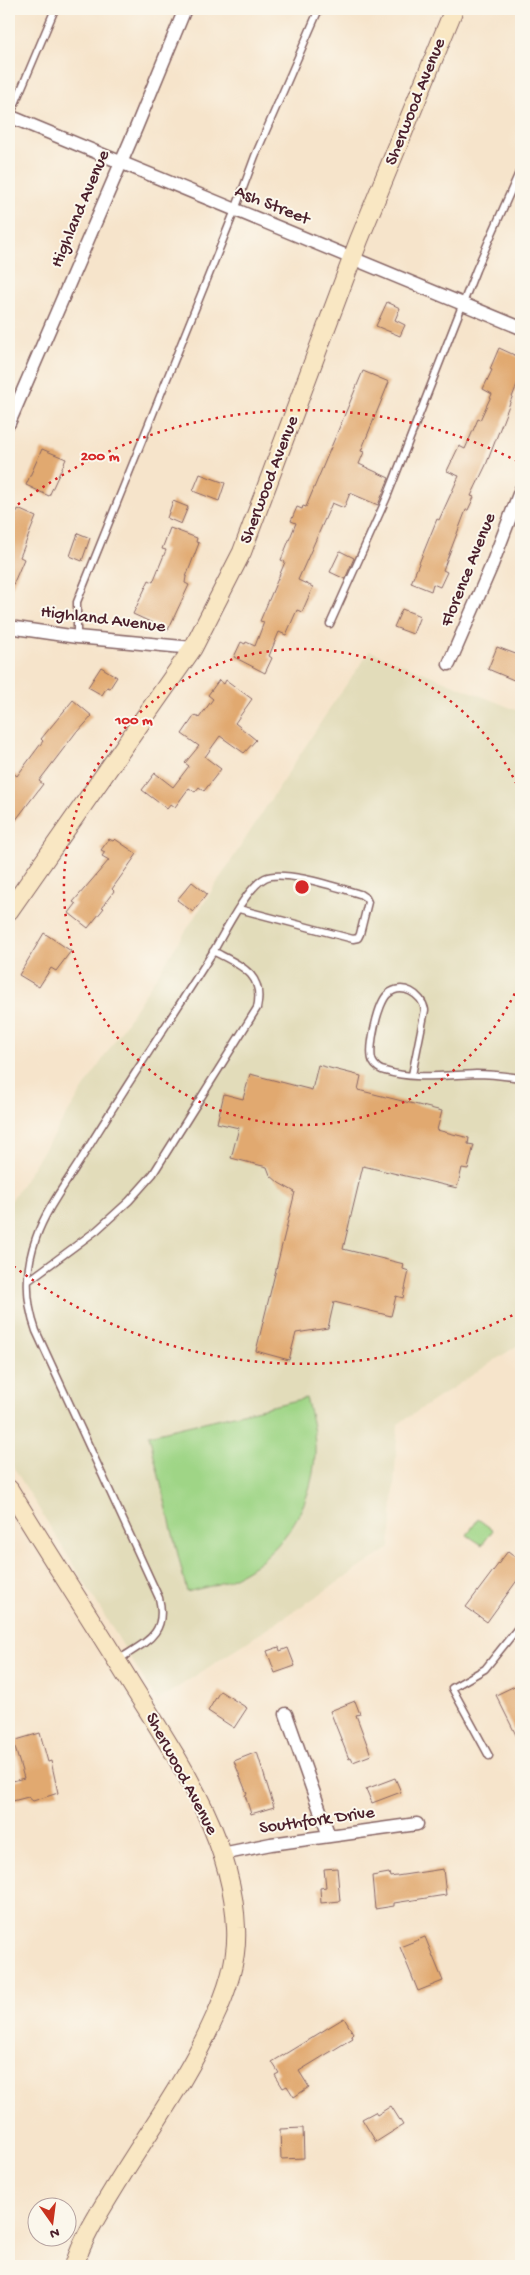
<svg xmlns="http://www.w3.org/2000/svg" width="530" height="2275" font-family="'Gochi Hand',sans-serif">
<rect width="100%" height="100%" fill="#fbf7ec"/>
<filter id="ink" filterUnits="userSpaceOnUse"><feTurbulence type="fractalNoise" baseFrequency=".02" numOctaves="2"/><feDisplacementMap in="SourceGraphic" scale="10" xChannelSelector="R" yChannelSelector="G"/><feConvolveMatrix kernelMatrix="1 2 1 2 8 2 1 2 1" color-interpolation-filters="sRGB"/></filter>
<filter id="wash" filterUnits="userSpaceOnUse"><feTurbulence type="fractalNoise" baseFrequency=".0096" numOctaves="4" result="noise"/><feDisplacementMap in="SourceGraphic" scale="20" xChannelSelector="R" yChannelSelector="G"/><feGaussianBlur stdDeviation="1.12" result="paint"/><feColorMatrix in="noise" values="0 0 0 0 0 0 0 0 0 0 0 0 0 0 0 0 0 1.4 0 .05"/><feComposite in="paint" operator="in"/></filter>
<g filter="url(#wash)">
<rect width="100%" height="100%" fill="#f6e4cb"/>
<path fill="#e2dcba" d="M370 651 521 712V1343L398 1424 390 1548 157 1701 9 1460V1204L334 702Z"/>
<path fill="#9fd586" stroke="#747a58" d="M306 1398C311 1416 316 1435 315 1454 313 1509 278 1559 228 1580 215 1586 201 1588 187 1592L149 1435Z
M478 1519 493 1530 482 1545 467 1535Z"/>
<g id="blocks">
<path fill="#e1a96f" d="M387 302 400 308 395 320 405 325 400 336 376 326Z
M499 348 521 358V374L486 465 471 496 474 497 468 510H466L443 570 447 572 440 587 433 584 431 591 411 583 437 519 439 520 459 476 447 471 459 446 465 449 478 419 480 420 492 394 483 389 492 370 490 369Z
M363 371 389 382 361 451 364 452 359 464 389 478 378 505 350 493 344 508 332 503 298 580 313 587 302 612 297 610 286 635 279 632 269 656 272 658 265 673 234 657 241 642 245 644 246 642 255 646 264 622 260 621 285 562 281 560 296 523 291 521 297 507 302 509 303 506 306 507Z
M42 449 66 459 49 496 26 485Z
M200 474 225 483 219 501 193 491Z
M173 501 188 507 181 524 167 518Z
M18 509 36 517 20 557 24 559 9 594V519L12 511 17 513Z
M170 528 197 538 196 542 199 543 186 577 185 583 189 585 168 630 133 614 149 580 153 582 166 550 162 549Z
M78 533 90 538 82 561 70 556Z
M340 551 354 558 345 579 330 572Z
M402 609 420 616 413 634 394 627Z
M497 647 521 656V670L516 681 488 669Z
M101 667 117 677 110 688 107 687 102 695 88 687Z
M219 680 224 684 226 680 252 699 235 723 256 740 244 753 220 736 205 757 221 769 204 791 199 787 195 792 189 788 175 807 171 804 167 809 142 790 155 773 173 787 189 766 185 763 199 746 182 734 195 715 199 718 213 699 208 695Z
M73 700 92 716 78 732 77 731 39 781 43 784 9 829V770L17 776 43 741 41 739Z
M109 839 113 841 115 839 137 854 112 889 114 891 102 907 104 908 88 928 69 913 76 904 73 902 109 860 102 856 105 852 101 850Z
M192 882 207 894 193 912 177 900Z
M44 933 71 951 56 971 51 968 39 987 19 975Z
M318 1065 361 1076 358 1090 442 1111 437 1130 469 1138 468 1144 474 1145 468 1169 462 1168 457 1188 363 1166 343 1249 404 1264 403 1269 409 1271 403 1298 396 1296 391 1316 334 1302 328 1328 296 1333 289 1360 256 1351 295 1192 279 1183 270 1175 267 1167 231 1158 239 1128 217 1123 224 1094 243 1099 250 1074 312 1090Z
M508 1551 521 1561V1575L487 1622 466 1607Z
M279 1647 280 1651 288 1648 295 1666 275 1673 267 1651Z
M521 1683V1745L496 1695Z
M220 1691 247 1708 234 1728 208 1711Z
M355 1701 360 1714 356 1715 371 1755 353 1762 351 1758 349 1759 330 1711Z
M40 1733 48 1762 51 1761 58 1793 33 1801 28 1797 9 1802V1782L24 1778 13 1741Z
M257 1752 274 1807 251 1814 245 1795 247 1794 234 1761Z
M395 1778 401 1792 372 1803 366 1789Z
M337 1868 340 1901 321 1903 320 1888 326 1887 324 1869Z
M443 1869 446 1895 394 1903V1906L375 1909 372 1876 389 1873 390 1877Z
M425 1937 443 1981 418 1991 400 1947Z
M344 2018 353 2033 351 2035 353 2038 299 2071 309 2087 294 2097 287 2086 283 2088 275 2075 279 2073 272 2062Z
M391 2106 403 2125 376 2142 362 2119 375 2112 377 2115Z
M303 2128 304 2158 281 2159 280 2129Z"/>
</g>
</g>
<g filter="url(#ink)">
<use href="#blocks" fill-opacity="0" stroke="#866463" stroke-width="1"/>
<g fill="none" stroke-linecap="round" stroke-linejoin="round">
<g stroke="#866463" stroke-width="9">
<path id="lane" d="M9 118 55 9
M330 624 387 497 476 270 521 168
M77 637V602L235 210 255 156 319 9
M412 1075 425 1010C422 994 402 982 388 994 378 1002 367 1051 373 1062 375 1066 380 1070 385 1071 413 1080 447 1075 476 1074 491 1074 506 1076 521 1078
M28 1281 97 1230 129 1201 153 1174 257 1008C265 973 239 965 213 951
M118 1660C145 1642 168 1635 159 1598L36 1331C25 1300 25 1269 36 1238 46 1209 67 1182 83 1156 125 1087 170 1020 213 952 224 933 247 887 265 878 283 869 339 888 360 894L366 898 368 902 360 934 358 938 353 939 239 909
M489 1756 452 1688 485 1669 521 1624"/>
</g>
<g stroke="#866463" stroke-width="15">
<path id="street" d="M9 116 521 328
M9 423 136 128 185 9
M9 627 77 637 193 648
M449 664 491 567 521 489
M286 1714 329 1836
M222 1854 271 1844 417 1824"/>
</g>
<g stroke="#866463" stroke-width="20">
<path id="secondary" d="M9 911 193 648 242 552 359 240 454 9
M9 1489C49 1555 92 1620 133 1687 178 1759 233 1839 236 1928 238 1960 227 1992 213 2021 188 2077 151 2128 119 2180 102 2208 84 2235 74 2266"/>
</g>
<use href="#lane" stroke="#fff" stroke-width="6"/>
<use href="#street" stroke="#fff" stroke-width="12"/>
<use href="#secondary" stroke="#f9e7c3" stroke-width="18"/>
</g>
</g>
<g fill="none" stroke="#d62828" stroke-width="2.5" stroke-dasharray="2.5 5">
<path d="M521 980A238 238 0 1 1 521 794"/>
<path d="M519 1312A477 477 0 0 1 12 1265M12 509A477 477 0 0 1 519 462"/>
</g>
<g text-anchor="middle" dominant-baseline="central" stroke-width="4" stroke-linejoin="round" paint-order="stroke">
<g font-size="18" fill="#4a1f2b" stroke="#fbf7ec">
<text transform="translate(416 102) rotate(-68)">Sherwood Avenue</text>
<text transform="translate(272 206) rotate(22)">Ash Street</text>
<text transform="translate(81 209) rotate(-67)">Highland Avenue</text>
<text transform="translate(270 480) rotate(-69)">Sherwood Avenue</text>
<text transform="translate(469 570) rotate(-68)">Florence Avenue</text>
<text transform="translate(103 620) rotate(7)">Highland Avenue</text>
<text transform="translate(181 1774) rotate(62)">Sherwood Avenue</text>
<text transform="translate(317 1821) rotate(-8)">Southfork Drive</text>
</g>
</g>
<circle cx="302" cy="887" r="8" fill="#d62828" stroke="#fbf7ec" stroke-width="2.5"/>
<g font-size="15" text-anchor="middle" font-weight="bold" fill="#d62828" stroke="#fbf7ec" stroke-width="4" stroke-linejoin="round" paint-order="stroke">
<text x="100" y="460">200 m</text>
<text x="134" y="724">100 m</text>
</g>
<rect width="530" height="2275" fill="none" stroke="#fbf7ec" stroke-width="30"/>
<g transform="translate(52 2222) rotate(166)"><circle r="24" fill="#fbf7ec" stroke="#b4a19f"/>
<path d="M0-4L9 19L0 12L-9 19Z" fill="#c8321e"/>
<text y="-8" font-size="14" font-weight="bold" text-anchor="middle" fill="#4a1f2b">N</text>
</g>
</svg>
